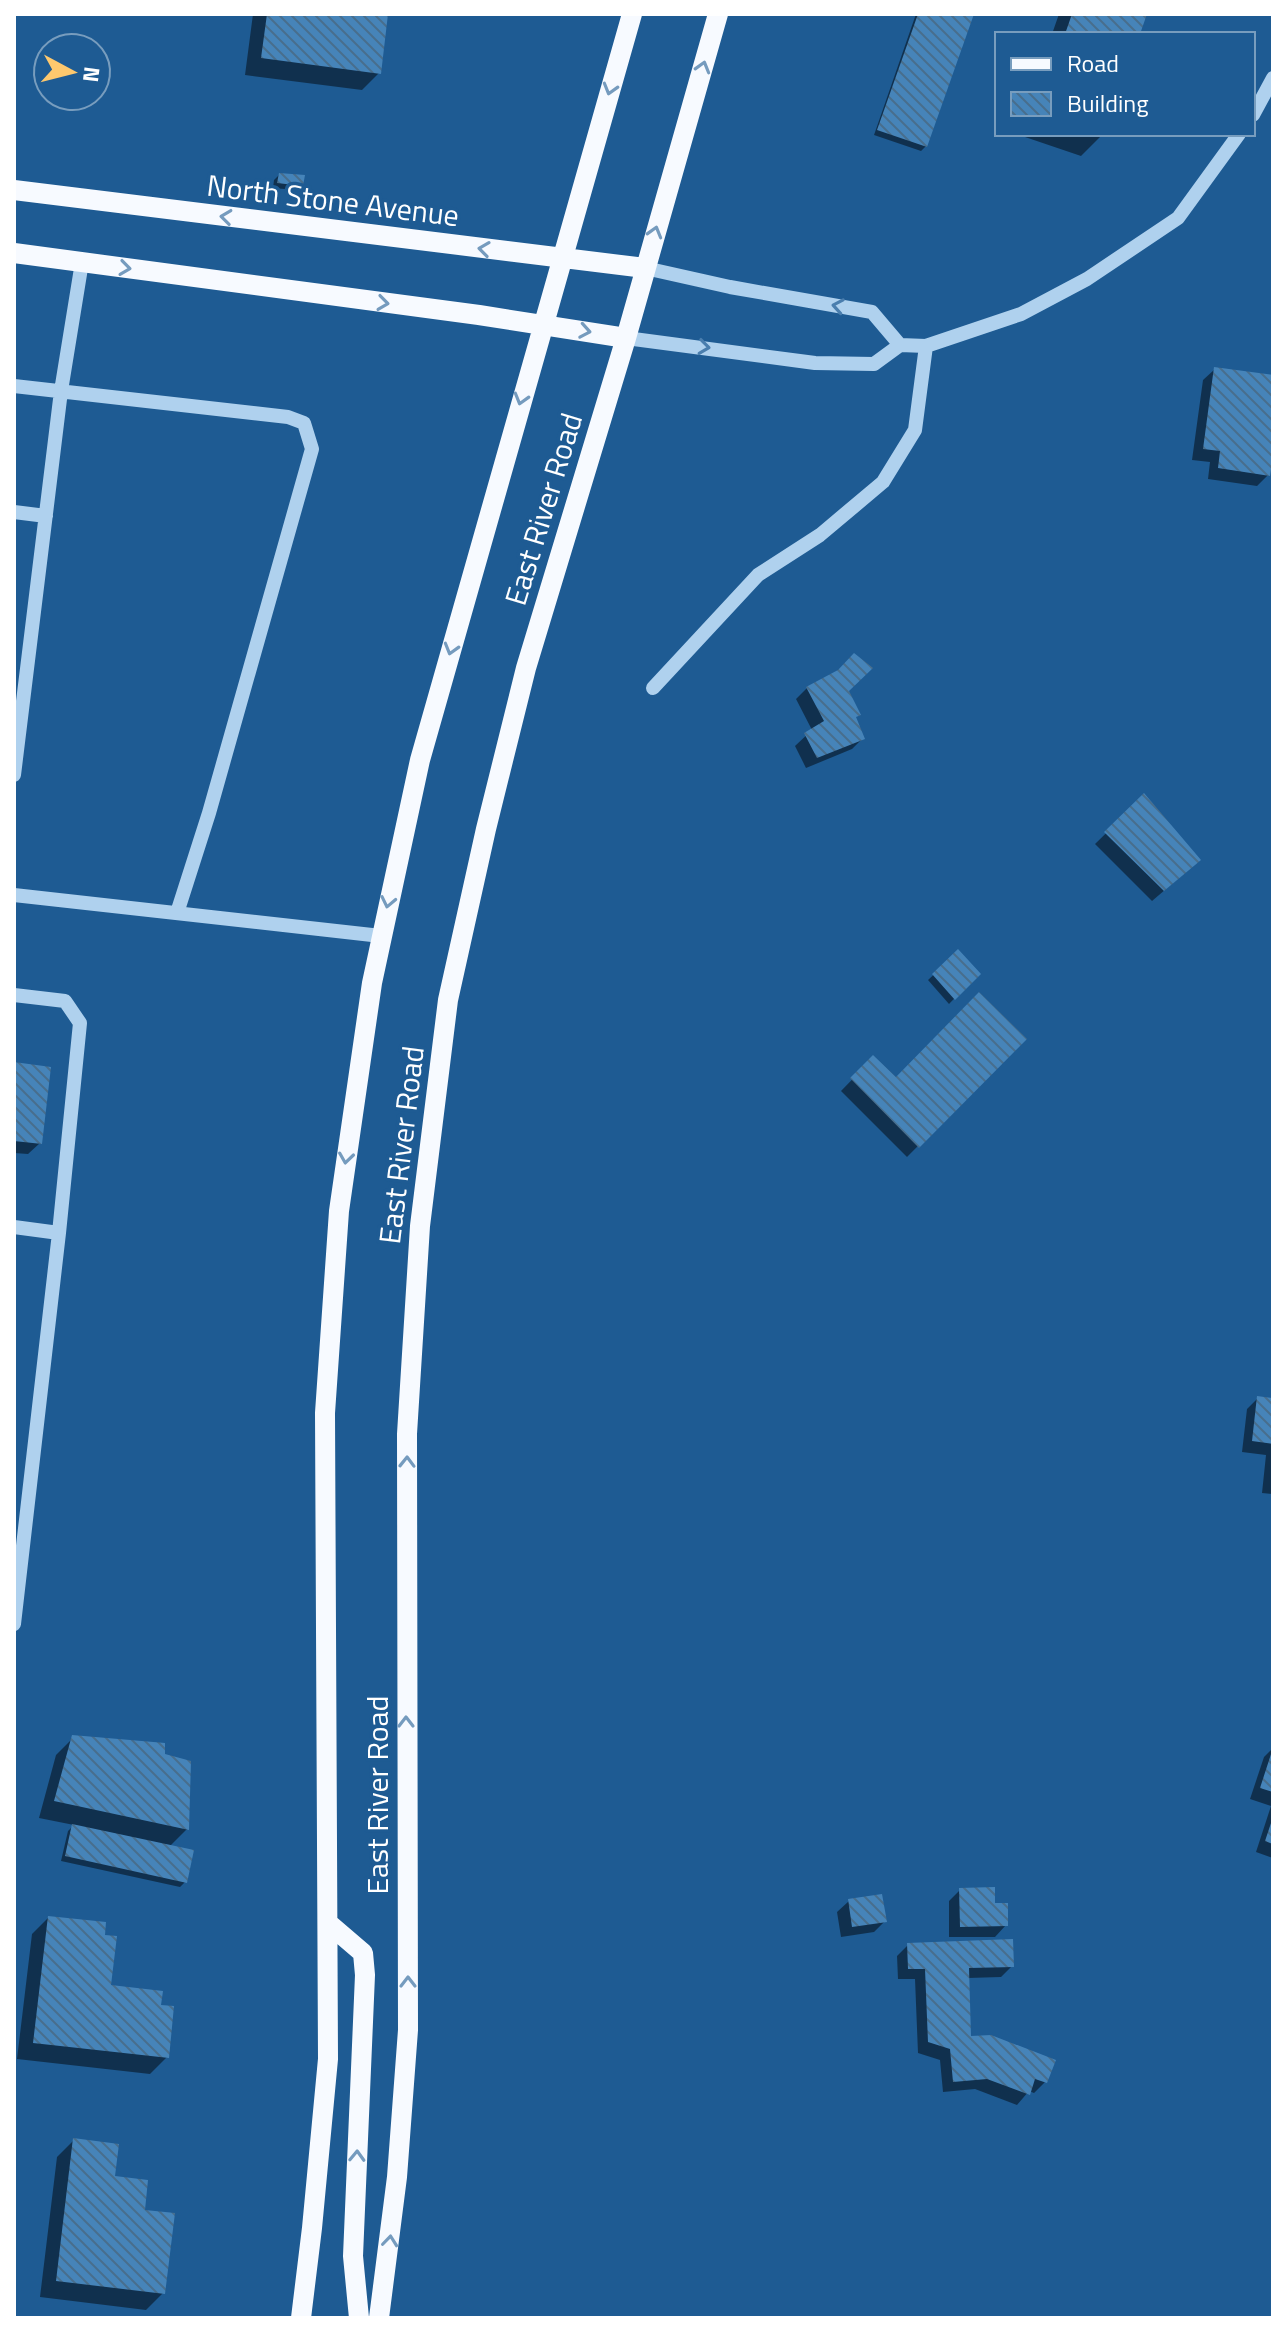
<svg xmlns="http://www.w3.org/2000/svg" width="1287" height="2332" font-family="'Titillium Web',sans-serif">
<defs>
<pattern id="building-back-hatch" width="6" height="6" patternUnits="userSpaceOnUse" patternTransform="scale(2)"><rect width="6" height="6" fill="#4684b9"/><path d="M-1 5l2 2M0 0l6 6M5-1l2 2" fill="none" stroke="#486e8d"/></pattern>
</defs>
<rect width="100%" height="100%" fill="#1e5b93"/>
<path fill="#0007" d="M253 14H386L379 73 362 90 245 75Z
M916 14H972L926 146 921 151 874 135Z
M1059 14H1145L1138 34H1052Z
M1026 134H1103L1081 156 1025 137Z
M279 175 301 185 296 190 273 188 274 180Z
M1215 369 1273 377V441L1268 475 1257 486 1208 479 1210 462 1192 460 1203 380Z
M807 688 847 691 854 719 863 738 852 749 806 768 795 746 812 730 796 699Z
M1144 796 1187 871 1152 901 1095 844Z
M958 952 978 974 949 1004 928 980Z
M1024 1039 907 1157 841 1091 873 1058 896 1080Z
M14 1064 40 1143 28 1154 14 1153Z
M1258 1398 1273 1400V1494L1262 1493 1266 1455 1242 1452 1247 1409Z
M73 1738 163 1756 187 1829 169 1847 185 1882 180 1887 61 1861 68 1831 74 1825 39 1818 56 1755Z
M1273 1748V1858L1256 1852 1271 1806 1250 1799 1264 1757Z
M960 1890 993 1905 1006 1925 995 1937H949V1901Z
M849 1901 885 1921 874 1932 841 1937 837 1912Z
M48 1918 103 1937 109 1987 159 2007 167 2057 150 2074 17 2059 32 1934Z
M908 1945 1012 1966 1001 1977 968 1978 969 2038 1045 2082 1034 2093 1029 2091 1017 2105 975 2089 943 2092 940 2060 918 2053 915 1979H898L897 1956Z
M74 2140 113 2177 142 2211 163 2293 146 2310 40 2297 57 2157Z"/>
<path fill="url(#building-back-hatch)" d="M267 14H388L381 74 261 58Z
M918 14H974L927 147 877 130Z
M1072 14H1147L1140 34H1065Z
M279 173 305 175 303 186 277 183Z
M1214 367 1273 375V456L1270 476 1218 468 1220 451 1203 449Z
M854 653 873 668 849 691 861 715 856 717 865 739 817 758 804 733 824 721 806 687 838 670Z
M1144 793 1201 860 1164 891 1104 832Z
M958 949 981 974 955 1000 932 974Z
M979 992 1027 1039 919 1148 850 1078 873 1055 896 1077Z
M14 1062 51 1067 42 1144 14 1141Z
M1257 1396 1273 1398V1444L1252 1441Z
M72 1735 165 1743V1754L191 1761 189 1830 54 1801Z
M1272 1751H1273V1792L1260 1788Z
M1272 1820H1273V1844L1265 1841Z
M72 1824 194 1850 187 1883 65 1856Z
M995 1887V1903H1008V1926L960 1927 959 1888Z
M882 1894 887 1922 852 1927 848 1899Z
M48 1916 106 1922 105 1935 117 1936 111 1985 163 1991 161 2005 174 2006 169 2058 33 2043Z
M1013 1939 1014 1967 969 1968 971 2036 991 2035 1056 2060 1047 2083 1035 2079 1030 2095 987 2079 953 2082 950 2049 928 2042 925 1969H908L907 1943Z
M73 2138 119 2144 115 2176 148 2180 145 2210 175 2213 165 2294 56 2281Z"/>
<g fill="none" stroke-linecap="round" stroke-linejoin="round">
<path stroke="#afd1ee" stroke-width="14" d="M1253 115 1273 78
M645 268 730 287 872 312 900 345
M626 338 815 363 874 364 900 345 926 346 1021 314 1087 279 1178 218 1239 134
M14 386 288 417 304 423 312 449 209 813 177 913
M14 512 46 516
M653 688 758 575 820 535 883 482 915 430 926 346
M14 775 61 391 82 262
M14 895 381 936
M14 995 65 1001 80 1023 59 1233 14 1624
M14 1227 59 1233"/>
<path stroke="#f7faff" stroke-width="20" d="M14 190 645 268
M14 253 479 315 626 338
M328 1923 363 1953 365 1975 353 2256 359 2318
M301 2318 312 2228 328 2059 325 1413 339 1211 372 983 420 760 632 14
M379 2318 397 2177 408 2030 407 1434 420 1226 448 1000 486 829 526 668 626 338 718 14"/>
</g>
<defs><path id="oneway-chevron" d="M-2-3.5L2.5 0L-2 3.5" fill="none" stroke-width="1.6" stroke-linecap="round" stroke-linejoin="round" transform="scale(2)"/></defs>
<g stroke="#759bbe">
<use href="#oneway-chevron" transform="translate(703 67) rotate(-74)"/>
<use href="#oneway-chevron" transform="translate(610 89) rotate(106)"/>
<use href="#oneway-chevron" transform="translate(226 217) rotate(-173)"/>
<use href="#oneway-chevron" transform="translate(655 232) rotate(-74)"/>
<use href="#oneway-chevron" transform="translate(484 249) rotate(-172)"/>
<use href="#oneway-chevron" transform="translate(125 268) rotate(8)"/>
<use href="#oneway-chevron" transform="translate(383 303) rotate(8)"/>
<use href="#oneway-chevron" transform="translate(585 331) rotate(10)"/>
<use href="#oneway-chevron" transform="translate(521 399) rotate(106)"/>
<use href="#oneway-chevron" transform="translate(451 649) rotate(106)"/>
<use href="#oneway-chevron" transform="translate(388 902) rotate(102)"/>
<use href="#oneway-chevron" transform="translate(346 1158) rotate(98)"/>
<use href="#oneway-chevron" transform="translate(407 1462) rotate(-89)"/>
<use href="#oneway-chevron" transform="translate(406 1722) rotate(-90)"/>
<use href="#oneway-chevron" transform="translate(408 1982) rotate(-90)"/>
<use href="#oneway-chevron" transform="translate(357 2156) rotate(-88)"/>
<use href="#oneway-chevron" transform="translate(390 2241) rotate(-84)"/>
</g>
<g stroke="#4a7eae">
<use href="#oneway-chevron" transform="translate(838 306) rotate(-170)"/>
<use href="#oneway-chevron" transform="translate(704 347) rotate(7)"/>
</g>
<g text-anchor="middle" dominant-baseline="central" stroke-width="7" stroke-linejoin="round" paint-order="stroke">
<g font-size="30" fill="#fff" stroke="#1e5b93">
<text transform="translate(333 200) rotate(7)">North Stone Avenue</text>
<text transform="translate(543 509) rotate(-73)">East River Road</text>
<text transform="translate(401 1145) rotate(-83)">East River Road</text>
<text transform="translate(377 1795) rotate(-90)">East River Road</text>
</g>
</g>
<rect width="1287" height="2332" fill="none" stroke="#ffffff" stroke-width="32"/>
<rect x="995" y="32" width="260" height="104" fill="#1e5b93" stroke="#789dbe" stroke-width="2"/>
<rect x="1011" y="58" width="40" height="12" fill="#f7faff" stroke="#789dbe" stroke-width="2"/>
<text x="1067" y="72" font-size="24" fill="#ffffff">Road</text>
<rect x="1011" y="92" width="40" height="24" fill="url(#building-back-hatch)" stroke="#789dbe" stroke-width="2"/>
<text x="1067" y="112" font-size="24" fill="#ffffff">Building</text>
<g transform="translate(72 72) rotate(97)"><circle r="38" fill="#1e5b93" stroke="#789dbe" stroke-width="2"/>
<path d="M0-6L14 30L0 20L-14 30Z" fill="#fdc86e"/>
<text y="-12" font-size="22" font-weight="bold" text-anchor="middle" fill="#ffffff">N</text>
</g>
</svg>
